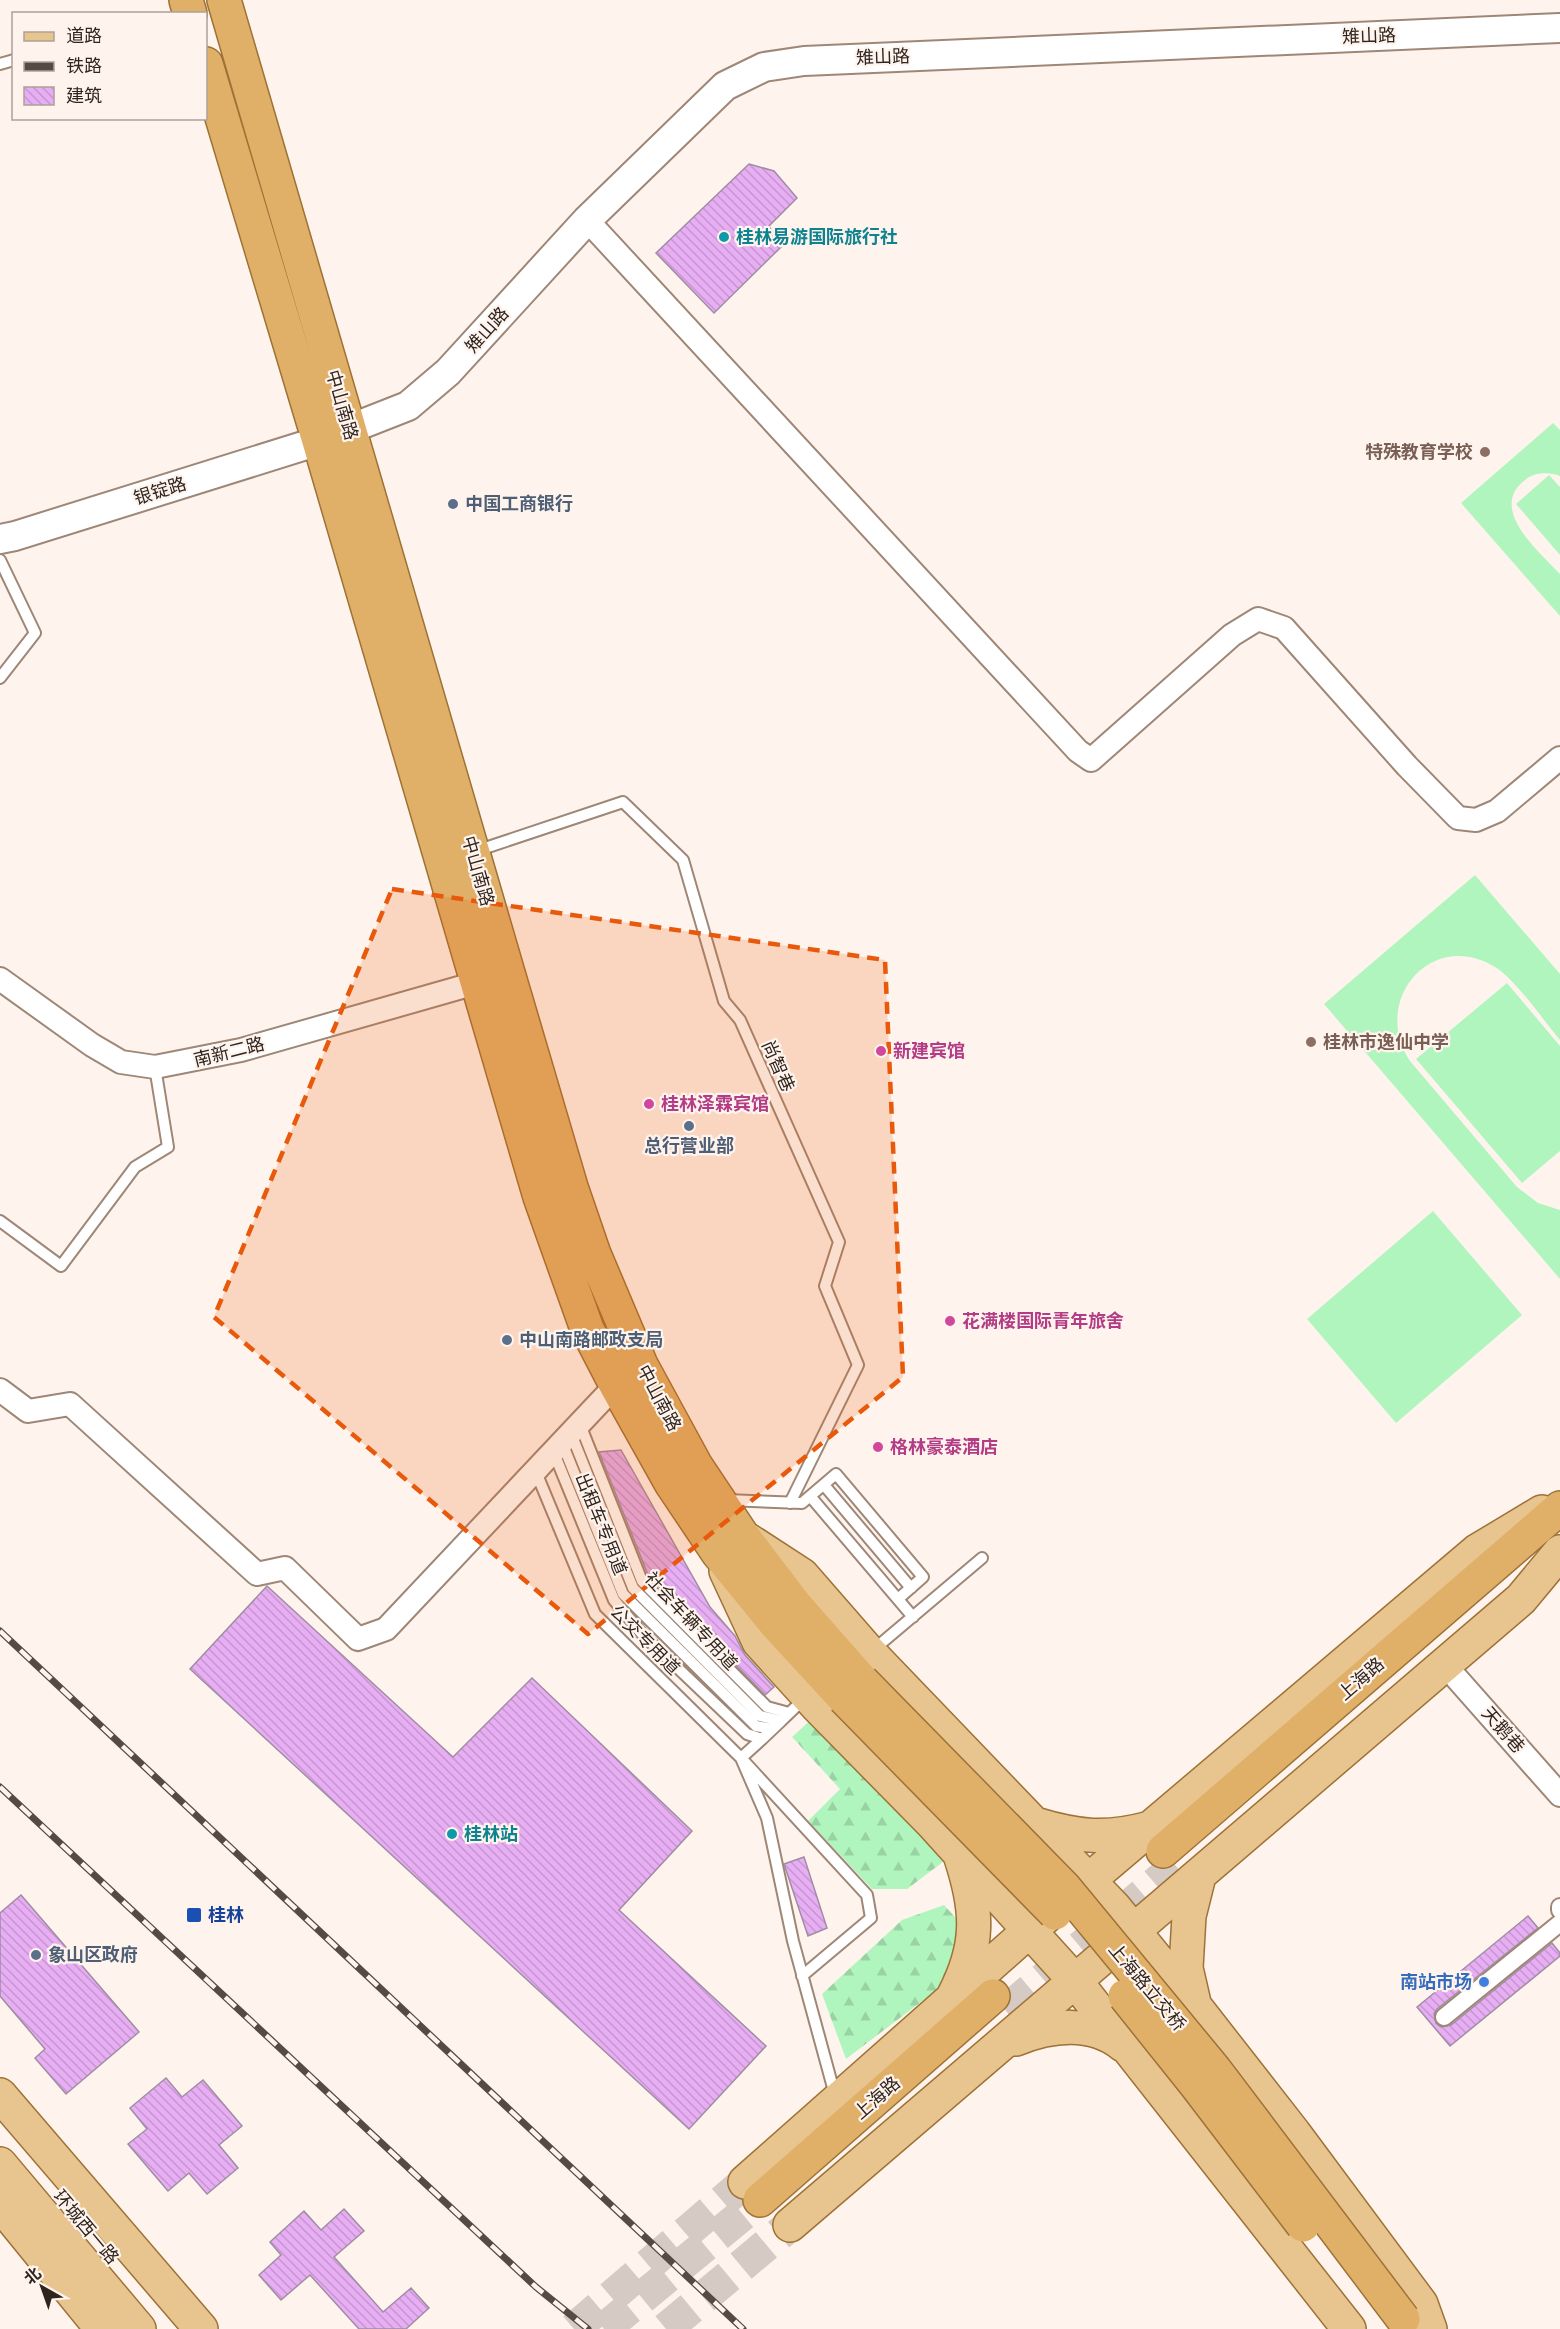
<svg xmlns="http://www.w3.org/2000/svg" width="1560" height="2329" font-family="Signika,'Noto Sans SC',sans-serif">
<defs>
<pattern id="forest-firs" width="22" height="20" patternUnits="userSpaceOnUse" patternTransform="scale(1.5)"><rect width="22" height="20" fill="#b1f5be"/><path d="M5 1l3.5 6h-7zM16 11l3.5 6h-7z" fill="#99d2a3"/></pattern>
<pattern id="building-back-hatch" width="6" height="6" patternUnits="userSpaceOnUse" patternTransform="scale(1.5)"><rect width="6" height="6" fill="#e7aef3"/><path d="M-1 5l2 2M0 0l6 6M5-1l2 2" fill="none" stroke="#c696d0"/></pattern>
</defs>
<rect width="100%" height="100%" fill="#fff4ed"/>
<path fill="url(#forest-firs)" d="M816 1715 951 1856 907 1889H872L808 1821 840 1789 792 1737Z
M944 1905 966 1929 955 1976 846 2059 822 1994 902 1920Z"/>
<path fill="#b1f5be" d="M1553 423 1560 430V476C1548 472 1535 472 1525 480 1487 509 1540 552 1560 574V616L1461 503Z
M1549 475 1560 487V555L1516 504Z
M1475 875 1560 974V1040C1544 1021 1515 979 1495 967 1432 928 1370 1000 1410 1061L1517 1187 1538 1203 1560 1210V1279L1324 1004Z
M1507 983 1560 1046V1151L1522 1183 1416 1059Z
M1433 1211 1522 1315 1396 1423 1307 1319Z"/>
<path fill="url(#building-back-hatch)" stroke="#9f8da3" stroke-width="1.5" d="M749 164 774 171 797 198 769 226 781 247 714 313 656 253Z
M621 1450 710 1607 735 1636 745 1655 774 1687 765 1695 648 1575 599 1452Z
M267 1586 453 1757 532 1678 692 1831 619 1910 766 2046 689 2129 190 1669Z
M804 1857 827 1928 808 1936 784 1864Z
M21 1895 139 2032 66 2094 35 2058 45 2049 0 1996V1913Z
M1528 1916 1538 1928 1437 2009 1434 2014 1436 2023 1441 2027 1451 2025 1552 1943 1560 1953V1956L1450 2046 1417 2007Z
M166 2078 182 2097 203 2080 242 2126 219 2145 238 2168 207 2194 189 2173 168 2191 128 2144 147 2129 130 2108Z
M344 2209 364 2231 334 2257 383 2312 411 2288 429 2308 406 2329H359L310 2275 281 2300 259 2275 281 2255 270 2242 304 2211 321 2230Z"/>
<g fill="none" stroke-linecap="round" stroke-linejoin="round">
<path stroke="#d5cbc4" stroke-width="33" stroke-dasharray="33 16" stroke-linecap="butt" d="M574 2329 745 2182
M666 2329 790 2225"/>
<path stroke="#d5cbc4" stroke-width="33" stroke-dasharray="33 16" stroke-linecap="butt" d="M1006 2011 1176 1866
M604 2329 760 2200"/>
<g stroke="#9e8777" stroke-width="14">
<path id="service" d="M0 64 14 60
M0 560 35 633 0 678
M476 851 623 802 683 860 724 1001 740 1020 839 1242 825 1286 858 1365 790 1503
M0 1221 61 1266 135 1167 168 1147 155 1067
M583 1432 642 1581 767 1707 789 1713
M574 1441 633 1588 760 1716 781 1721 805 1698
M565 1450 623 1594 756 1726 772 1729
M556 1458 614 1600 643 1635 747 1734 762 1739 781 1721
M542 1472 538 1477 595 1614 741 1758 767 1818 793 1941 835 2095
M824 1485 911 1588
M810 1496 913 1617
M727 1500 802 1503 836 1474 923 1577 898 1599
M872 1651 982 1558
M762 1739 741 1758 867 1895 871 1918 802 1976"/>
</g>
<g stroke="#9e8777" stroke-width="20">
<path id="pedestrian" d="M1560 1907V1910
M1444 2017 1560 1923"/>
</g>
<g stroke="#9e8777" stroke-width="26">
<path id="minor" d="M587 220 1078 751 1091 760 1232 635 1258 619 1284 628 1407 766 1458 818 1476 820 1497 811 1560 758
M0 979 92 1045 121 1062 155 1067 241 1050 476 983
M0 1390 28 1411 70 1404 257 1574 285 1568 358 1639 386 1629 616 1385
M1445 1665 1560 1795"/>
</g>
<g stroke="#9e8777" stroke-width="32">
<path id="tertiary" d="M0 539 15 536 319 441 408 406 448 372 587 220 725 86 764 67 804 61 1560 28"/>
</g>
<g stroke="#9d7236" stroke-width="36">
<path id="primary" d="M748 1540 802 1575 870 1653 1114 1907 1194 2005 1294 2133 1421 2304 1430 2329
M726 1571 759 1642 817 1706 932 1823 1076 1982 1349 2329
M1035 1824C1078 1837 1106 1840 1150 1828
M954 1995C980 1945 978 1910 961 1858
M1194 2003 1186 1968 1189 1916 1199 1876
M1016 2039C1051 2025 1092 2020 1123 2045
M0 2095 201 2329
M0 2164 139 2329
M745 2182 1030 1930 1477 1551 1542 1512
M0 2204 102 2329
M790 2225 1521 1599 1560 1552"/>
</g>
<g stroke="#9d7236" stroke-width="36">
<path id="trunk" d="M186 0 190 14
M224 0 508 973 571 1187 594 1254 641 1365 696 1466 742 1535 796 1606 862 1681
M206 64 319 441 540 1197 587 1329 616 1385 671 1483 718 1553 775 1623 844 1698
M1163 1851 1560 1508
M760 2200 993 1996"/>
</g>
<use href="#service" stroke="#fff" stroke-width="10"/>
<use href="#pedestrian" stroke="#fff" stroke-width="16"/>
<use href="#minor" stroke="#fff" stroke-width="22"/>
<use href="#tertiary" stroke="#fff" stroke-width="28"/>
<use href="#primary" stroke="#e8c48e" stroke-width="33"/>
<use href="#trunk" stroke="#e0b068" stroke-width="33"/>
<g stroke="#554a44" stroke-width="7">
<path id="rail" d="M0 1631 743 2329
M0 1787 536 2287 588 2329"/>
</g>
<use href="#rail" stroke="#fff4ed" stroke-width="4.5" stroke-dasharray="14" stroke-linecap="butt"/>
<g stroke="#9d7236" stroke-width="36" stroke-linecap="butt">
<path id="trunk-bridge" d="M862 1681 1064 1887 1215 2070 1403 2319
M844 1698 1055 1913
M1125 1996 1197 2086 1303 2225"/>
</g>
<use href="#trunk-bridge" stroke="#e0b068" stroke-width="33"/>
</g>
<path fill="#e8590c" fill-opacity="0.2" stroke="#e8590c" stroke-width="4.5" stroke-dasharray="12 8" stroke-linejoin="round" d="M392 889 885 960 903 1377 588 1634 214 1317Z"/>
<g fill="#0f9aa8" stroke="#fff4ed" stroke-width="2">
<circle cx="724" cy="237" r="6"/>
<circle cx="452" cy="1834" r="6"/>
</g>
<g fill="#8d6e63" stroke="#fff4ed" stroke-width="2">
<circle cx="1485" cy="452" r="6"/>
<circle cx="1311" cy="1042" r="6"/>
</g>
<g fill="#5c6f8a" stroke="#fff4ed" stroke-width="2">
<circle cx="453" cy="504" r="6"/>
<circle cx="689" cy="1126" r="6"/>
<circle cx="507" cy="1340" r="6"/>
<circle cx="36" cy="1955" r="6"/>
</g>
<g fill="#d1479c" stroke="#fff4ed" stroke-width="2">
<circle cx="881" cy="1051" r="6"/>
<circle cx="649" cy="1104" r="6"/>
<circle cx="950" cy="1321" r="6"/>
<circle cx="878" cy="1447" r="6"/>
</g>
<rect fill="#1a4fb4" stroke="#fff4ed" stroke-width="2" x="186" y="1907" width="16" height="16" rx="3"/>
<circle fill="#3f7fe0" stroke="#fff4ed" stroke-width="2" cx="1484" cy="1982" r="6"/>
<g text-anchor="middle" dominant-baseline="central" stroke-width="4.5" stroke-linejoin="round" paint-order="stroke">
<g font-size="18" fill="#2f251f" stroke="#fff4ed">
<text transform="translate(1369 36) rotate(-2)">雉山路</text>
<text transform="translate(883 57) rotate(-2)">雉山路</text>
<text transform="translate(487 330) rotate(-48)">雉山路</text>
<text transform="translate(342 405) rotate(74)">中山南路</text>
<text transform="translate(160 491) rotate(-17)">银锭路</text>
<text transform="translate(478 871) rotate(74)">中山南路</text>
<text transform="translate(229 1052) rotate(-14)">南新二路</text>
<text transform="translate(778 1066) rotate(66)">尚智巷</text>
<text transform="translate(659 1398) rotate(62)">中山南路</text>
<text transform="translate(601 1524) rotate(68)">出租车专用道</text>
<text transform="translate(691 1621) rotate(47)">社会车辆专用道</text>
<text transform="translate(645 1640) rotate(45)">公交专用道</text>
<text transform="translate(1361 1679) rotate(-41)">上海路</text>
<text transform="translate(1503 1730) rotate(49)">天鹅巷</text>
<text transform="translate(1147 1987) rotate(50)">上海路立交桥</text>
<text transform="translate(877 2098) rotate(-41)">上海路</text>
<text transform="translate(86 2227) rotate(50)">环城西一路</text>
</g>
<g font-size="18" font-weight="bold" fill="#0d838f" stroke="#fff4ed" text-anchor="start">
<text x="736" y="237">桂林易游国际旅行社</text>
<text x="464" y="1834">桂林站</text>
</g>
<g font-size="18" font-weight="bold" fill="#785e54" stroke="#fff4ed" text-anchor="end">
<text x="1473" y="452">特殊教育学校</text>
<text x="1323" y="1042" text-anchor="start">桂林市逸仙中学</text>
</g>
<g font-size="18" font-weight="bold" fill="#4e5e75" stroke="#fff4ed" text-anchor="start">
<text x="465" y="504">中国工商银行</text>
<text x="689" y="1146" text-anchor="middle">总行营业部</text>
<text x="519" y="1340">中山南路邮政支局</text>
<text x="48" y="1955">象山区政府</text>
</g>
<g font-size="18" font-weight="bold" fill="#b23c85" stroke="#fff4ed" text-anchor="start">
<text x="893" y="1051">新建宾馆</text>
<text x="661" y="1104">桂林泽霖宾馆</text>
<text x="962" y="1321">花满楼国际青年旅舍</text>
<text x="890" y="1447">格林豪泰酒店</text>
</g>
<g font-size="18" font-weight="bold" fill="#164399" stroke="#fff4ed" text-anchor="start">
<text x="208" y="1915">桂林</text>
</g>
<g font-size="18" font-weight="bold" fill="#366cbe" stroke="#fff4ed" text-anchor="end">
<text x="1472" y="1982">南站市场</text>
</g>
</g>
<rect x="12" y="12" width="195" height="108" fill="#fff4ed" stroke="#aca19b" stroke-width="1.5"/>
<rect x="24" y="32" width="30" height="9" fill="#e8c48e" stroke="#aca19b" stroke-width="1.5"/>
<text x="66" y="42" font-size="18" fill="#2f251f">道路</text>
<rect x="24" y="62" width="30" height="9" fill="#554a44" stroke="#aca19b" stroke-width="1.5"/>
<text x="66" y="72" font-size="18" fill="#2f251f">铁路</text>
<rect x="24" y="87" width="30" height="18" fill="url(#building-back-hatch)" stroke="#aca19b" stroke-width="1.5"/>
<text x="66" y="102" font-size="18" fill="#2f251f">建筑</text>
<g transform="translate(42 2287) rotate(320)" stroke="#fff4ed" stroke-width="4.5" paint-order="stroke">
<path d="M0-4.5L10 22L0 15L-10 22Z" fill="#2f251f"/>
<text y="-9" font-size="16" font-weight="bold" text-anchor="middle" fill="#2f251f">北</text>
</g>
</svg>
